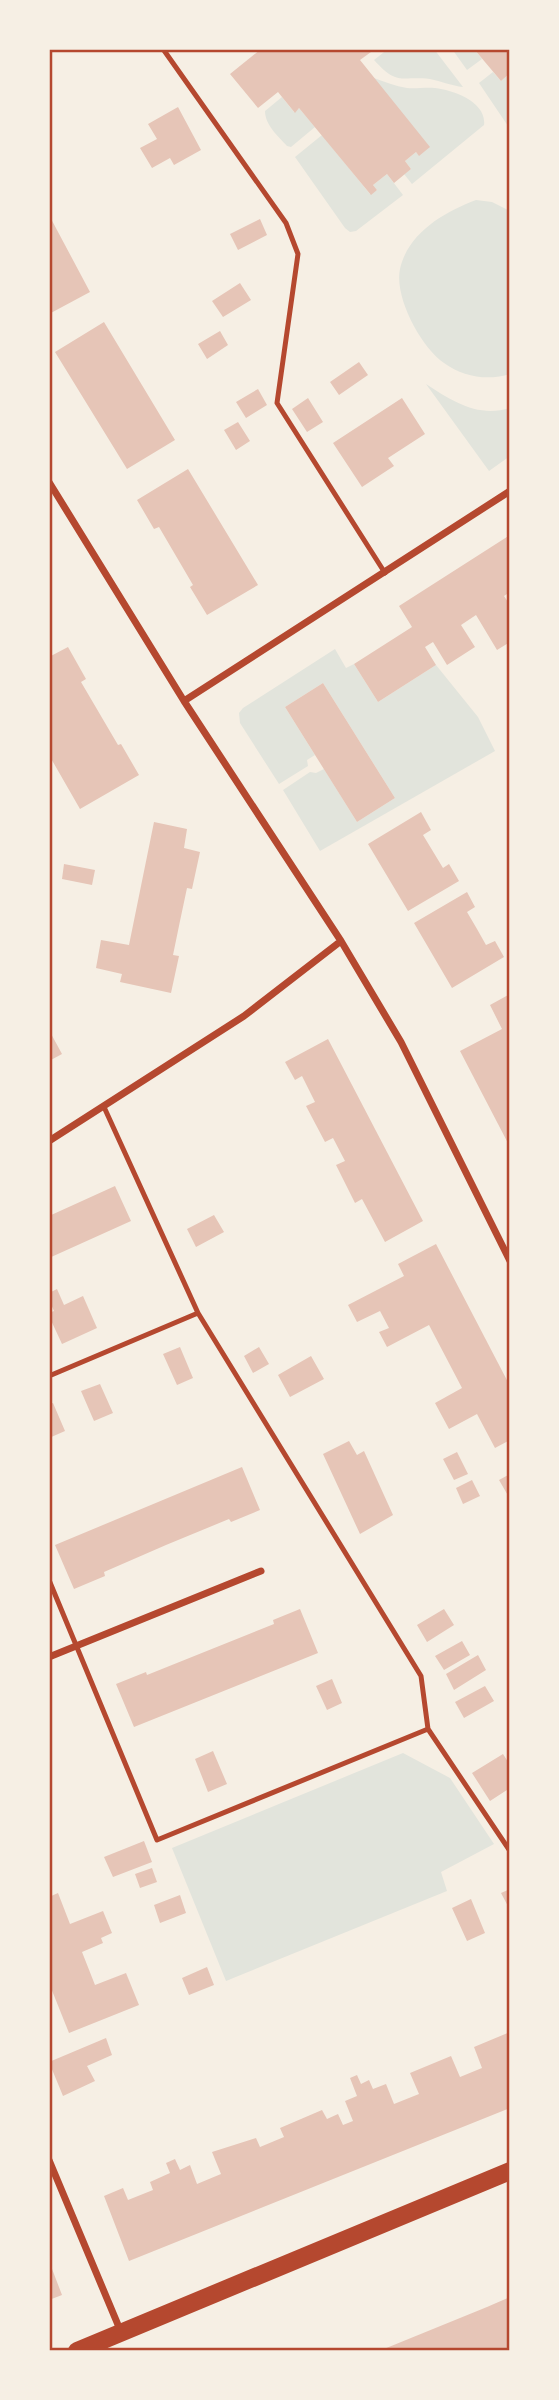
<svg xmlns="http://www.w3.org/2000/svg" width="559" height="2400" font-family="'Fira Sans Condensed',sans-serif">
<rect width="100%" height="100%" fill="#f6efe4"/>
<path fill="#e2e4dc" d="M388 49H434L463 87C452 86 441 81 430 79 399 76 398 86 374 60Z
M452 49H474L482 59 467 70Z
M493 72 501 81 510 73V129L479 83Z
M374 78C385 82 395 86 407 88 416 89 425 87 435 88 453 90 487 102 484 125L412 184 404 174 411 169 405 161 416 152 419 155Z
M282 97 294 112 299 108 315 127 291 147 287 146C278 136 265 125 265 111Z
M322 135 370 194 377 190 373 185 387 174 403 195 356 231 350 232 345 228 295 157Z
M476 200 492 202 510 211V374C488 381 463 377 444 363 421 347 394 297 400 269 408 233 444 212 476 200Z
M426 384C452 401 478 418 510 408V456L489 471Z
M335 649 346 668 354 664 378 702 436 665 478 717 495 751 320 851 283 790 310 772 316 773 324 769 357 822 395 798 323 683 285 707 315 755 307 760 308 766 279 784 240 723 239 713 243 708Z
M403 1753 450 1778 494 1844 441 1872 447 1891 226 1981 172 1848Z"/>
<path fill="#e6c5b7" d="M261 49H368L371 52 360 60 430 147 419 156 416 152 405 161 411 169 394 183 387 174 373 185 377 190 371 195 299 108 295 113 278 92 258 108 230 74Z
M474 49H510V73L501 81Z
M178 107 201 150 174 165 170 158 152 168 140 148 157 139 148 124Z
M49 215 90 292 49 314Z
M260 219 267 235 238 250 230 234Z
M240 283 251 300 223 317 212 301Z
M104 322 175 440 127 469 55 352Z
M220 331 228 345 207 359 198 344Z
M359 362 368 375 339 395 330 382Z
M258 389 267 405 246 418 236 402Z
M308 398 323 422 307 432 292 409Z
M402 398 425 434 388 458 394 466 362 487 333 443Z
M238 422 250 441 236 450 224 430Z
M188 469 258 585 207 615 190 587 193 585 159 527 154 529 137 500Z
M510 535V592L504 596 510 605V633L507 635 510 642 497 650 476 615 461 625 475 647 447 665 433 642 425 647 436 665 378 702 354 664 412 627 399 606Z
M68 647 86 679 81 682 118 745 121 744 139 775 80 809 49 755V657Z
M323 683 395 798 357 822 285 707Z
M421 812 431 830 423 835 443 868 449 864 459 881 408 911 368 844Z
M154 822 187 829 184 848 200 852 192 889 187 888 180 921 173 955 179 956 171 993 120 982 122 974 96 968 101 940 129 945Z
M64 864 95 870 92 885 62 879Z
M467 892 475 907 467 912 477 929 486 945 495 941 504 957 452 988 414 923Z
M510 994V1147L460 1051 502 1029 490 1005Z
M49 1030 62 1054 49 1061Z
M328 1039 423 1221 385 1242 362 1199 355 1203 336 1165 345 1161 333 1138 325 1142 306 1106 315 1102 302 1076 295 1080 285 1062Z
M115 1186 131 1221 49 1258V1216Z
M214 1215 224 1232 196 1247 187 1229Z
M436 1244 510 1386V1440L495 1448 477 1414 449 1429 435 1403 462 1388 429 1325 387 1347 379 1332 389 1328 380 1311 357 1322 348 1305 404 1276 398 1264Z
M57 1289 64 1305 83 1296 97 1328 62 1344 49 1316V1313L54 1311 49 1300V1293Z
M180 1347 193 1378 177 1385 163 1354Z
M259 1347 269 1364 253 1373 244 1356Z
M311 1356 324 1379 290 1397 278 1375Z
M100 1384 113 1413 94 1421 81 1391Z
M53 1403 65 1431 49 1438V1404Z
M349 1441 357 1455 364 1451 393 1515 360 1534 323 1454Z
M457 1452 468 1474 454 1480 443 1459Z
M242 1467 260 1510 231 1522 229 1519 166 1545 104 1572 105 1576 74 1589 55 1545Z
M510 1474V1499L499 1480Z
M472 1480 480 1496 463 1504 456 1488Z
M300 1609 318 1653 134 1727 116 1684 146 1672 147 1675 274 1624 273 1620Z
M444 1609 454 1625 427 1642 417 1625Z
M462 1641 470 1655 444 1670 435 1656Z
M478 1655 486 1670 454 1690 446 1674Z
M332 1679 342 1703 327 1710 316 1686Z
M485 1686 494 1701 464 1718 455 1702Z
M213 1751 227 1784 208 1792 195 1759Z
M503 1754 510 1765V1788L490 1801 472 1773Z
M144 1841 152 1862 113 1877 104 1857Z
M152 1868 157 1882 140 1888 135 1874Z
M510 1889V1910L501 1893Z
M58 1893 70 1924 103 1911 112 1933 101 1938 103 1943 82 1952 95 1985 126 1973 139 2005 69 2033 49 1983V1897Z
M180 1895 186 1913 160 1923 154 1905Z
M471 1899 485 1933 467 1941 452 1908Z
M207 1967 214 1985 189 1995 182 1978Z
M510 2032V2108L129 2261 104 2196 123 2188 128 2200 153 2190 150 2182 170 2173 166 2163 175 2159 180 2170 190 2165 197 2184 221 2174 212 2152 256 2138 260 2147 284 2137 280 2128 322 2110 327 2119 338 2114 343 2125 353 2121 345 2101 357 2096 350 2078 357 2075 361 2084 369 2080 373 2089 386 2084 394 2104 419 2094 410 2073 451 2056 460 2077 482 2068 474 2047Z
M106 2038 112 2055 87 2066 95 2081 63 2096 49 2062Z
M49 2261 62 2295 49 2300Z
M510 2297V2351H379L487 2307Z"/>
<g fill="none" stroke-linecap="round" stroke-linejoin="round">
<path stroke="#b5482f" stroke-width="5" d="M163 49 286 223 298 254 277 403 385 573
M104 1107 198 1313 421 1676 428 1729 510 1851
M49 1376 198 1313
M49 1580 157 1840 428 1729"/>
<path stroke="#b5482f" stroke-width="7" d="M49 482 184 701 341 941 401 1042 510 1261
M184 701 510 491
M49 1141 244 1016 341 941
M49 1657 261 1571
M49 2160 121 2332"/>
<path stroke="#b5482f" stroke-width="18" d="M77 2351 510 2171"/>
</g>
<rect width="559" height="2400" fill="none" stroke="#f6efe4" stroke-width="102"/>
<rect x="51" y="51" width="457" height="2298" fill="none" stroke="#b5482f" stroke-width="2.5"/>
</svg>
